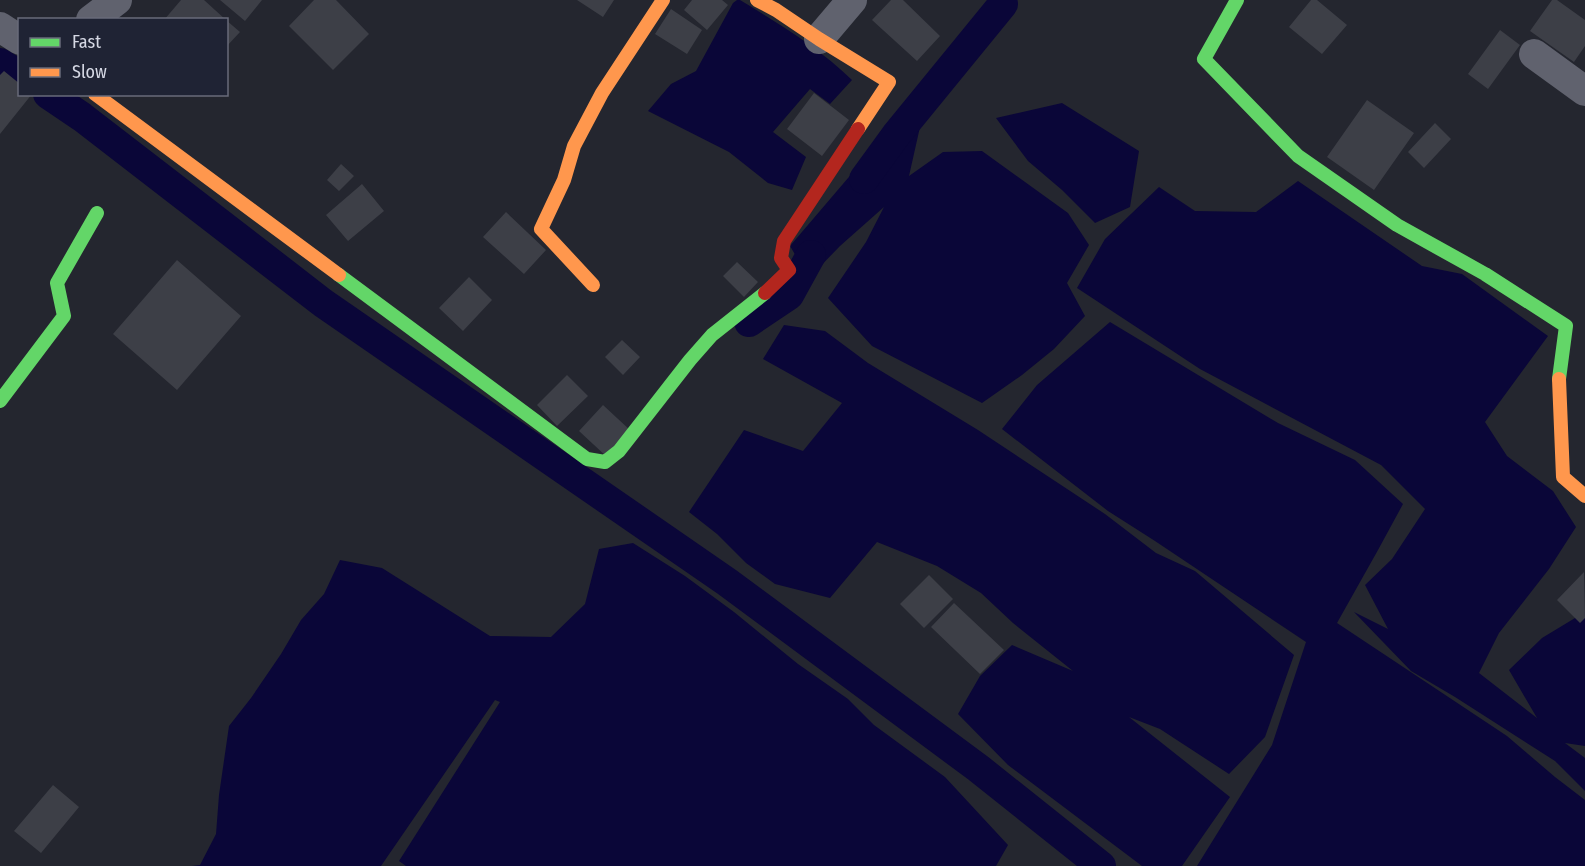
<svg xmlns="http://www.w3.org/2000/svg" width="1585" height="866" font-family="'Fira Sans Condensed',sans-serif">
<rect width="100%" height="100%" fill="#24262f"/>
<path fill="#0a0638" d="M737 0H740C779 24 819 48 852 80L830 104 810 89 773 132 806 157 792 190 768 183 729 152 648 111 671 84 696 71 733 3Z
M1062 103 1139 151 1130 207 1095 223 1062 190 1028 161 996 118Z
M920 127 909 176 943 152 982 151 1068 213 1089 245 1067 283 1085 316 1054 349 1022 375 982 403 872 346 828 298 866 242 884 207 840 246 809 278 790 246 860 164Z
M1298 181 1422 266 1462 274 1548 336 1485 422 1507 456 1553 491 1576 527 1549 569 1499 633 1479 673 1537 718 1509 670 1542 638 1585 612V746L1565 743 1585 758V791L1555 761 1455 697 1411 671 1354 612 1388 629 1365 585 1392 559 1425 509 1381 465 1200 369 1077 288 1105 239 1159 187 1195 211 1256 212Z
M1110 322 1278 423 1355 460 1403 504 1378 550 1337 623 1507 736 1555 777 1585 800V866H1197L1272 745 1306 642 1155 541 1108 511 1002 429 1037 385Z
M784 325 825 331 868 363 978 430 1105 514 1156 553 1195 571 1294 655 1265 737 1229 774 1160 729 1129 717 1230 797 1182 866H1142L1008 765 958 714 980 676 1012 645 1073 671 1013 623 981 593 937 566 877 542 830 598 775 584 746 563 717 534 689 512 744 430 803 451 842 403 763 359Z
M633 543 685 576 734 612 798 664 848 699 874 725 945 777 1008 845 996 866H406L399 861 500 702 495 700 381 866H192L200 865 216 834 219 795 229 726 251 698 281 654 301 620 324 594 340 560 382 568 490 636 551 637 585 604 599 549Z"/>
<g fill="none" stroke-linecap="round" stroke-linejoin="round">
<path stroke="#0a0638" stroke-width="30" d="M0 63 20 75
M48 94 82 117 323 303 727 582 978 768 1101 866
M864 179 896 135 1003 4
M749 322 789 295 811 255"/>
</g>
<path fill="#3d3f47" d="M181 0H204L226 20H164Z
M220 0H262L245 21Z
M314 0H336L369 34 333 70 289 26Z
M577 0H614L603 17Z
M692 0H722L728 5 707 30 684 10Z
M891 0H903L940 36 917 61 872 20Z
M1311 0H1317L1347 25 1322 54 1289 27Z
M1552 0H1557L1585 20V46L1574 62 1530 31Z
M671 9 702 30 687 54 655 34Z
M226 20 240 32 226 47Z
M1500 30 1520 45 1488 89 1468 74Z
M4 71 20 84V94H32L0 134V75Z
M814 93 849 120 822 156 787 129Z
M1367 100 1414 133 1374 190 1327 157Z
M1435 123 1451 139 1424 168 1408 152Z
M341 164 354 176 339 191 327 180Z
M362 184 384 211 348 241 326 215Z
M506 212 546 250 524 274 483 237Z
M177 260 241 316 177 390 113 334Z
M737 262 758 282 744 297 723 276Z
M469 277 492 300 463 331 439 308Z
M622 340 640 357 623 375 605 357Z
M567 375 588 396 557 426 537 405Z
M603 405 631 431 607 457 579 431Z
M1584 572 1585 618 1580 623 1557 600Z
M929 575 953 599 924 628 900 604Z
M954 603 1004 650 980 674 931 627Z
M53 785 79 807 41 853 14 831Z"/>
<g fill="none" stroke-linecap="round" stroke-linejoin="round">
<path stroke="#60626e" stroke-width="30" d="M91 20 117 0
M0 27 20 40
M819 39 852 0
M1534 54 1585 91"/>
<path stroke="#63d668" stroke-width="14" d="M1237 0 1204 59 1298 156 1397 225 1485 274 1566 326 1559 379
M339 275 587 459 605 462 619 451 690 360 712 335 765 293
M0 401 64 316 57 283 97 213"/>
<path stroke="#ff974d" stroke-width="14" d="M757 0 776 10 819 39 889 82 858 129
M95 94 339 275
M593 285 541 229 564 180 574 146 602 93 663 0
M1559 379 1563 477 1585 496"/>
<path stroke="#b3261e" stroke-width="14" d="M765 293 789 270 781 258 784 241 858 129"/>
</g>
<rect x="18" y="18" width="210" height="78" fill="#1f2334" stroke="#686b7a" stroke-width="1.5"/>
<rect x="30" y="38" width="30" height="9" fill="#63d668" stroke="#686b7a" stroke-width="1.5"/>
<text x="72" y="48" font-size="18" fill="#d5d8e4">Fast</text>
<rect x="30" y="68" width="30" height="9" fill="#ff974d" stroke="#686b7a" stroke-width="1.5"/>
<text x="72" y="78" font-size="18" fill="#d5d8e4">Slow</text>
</svg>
